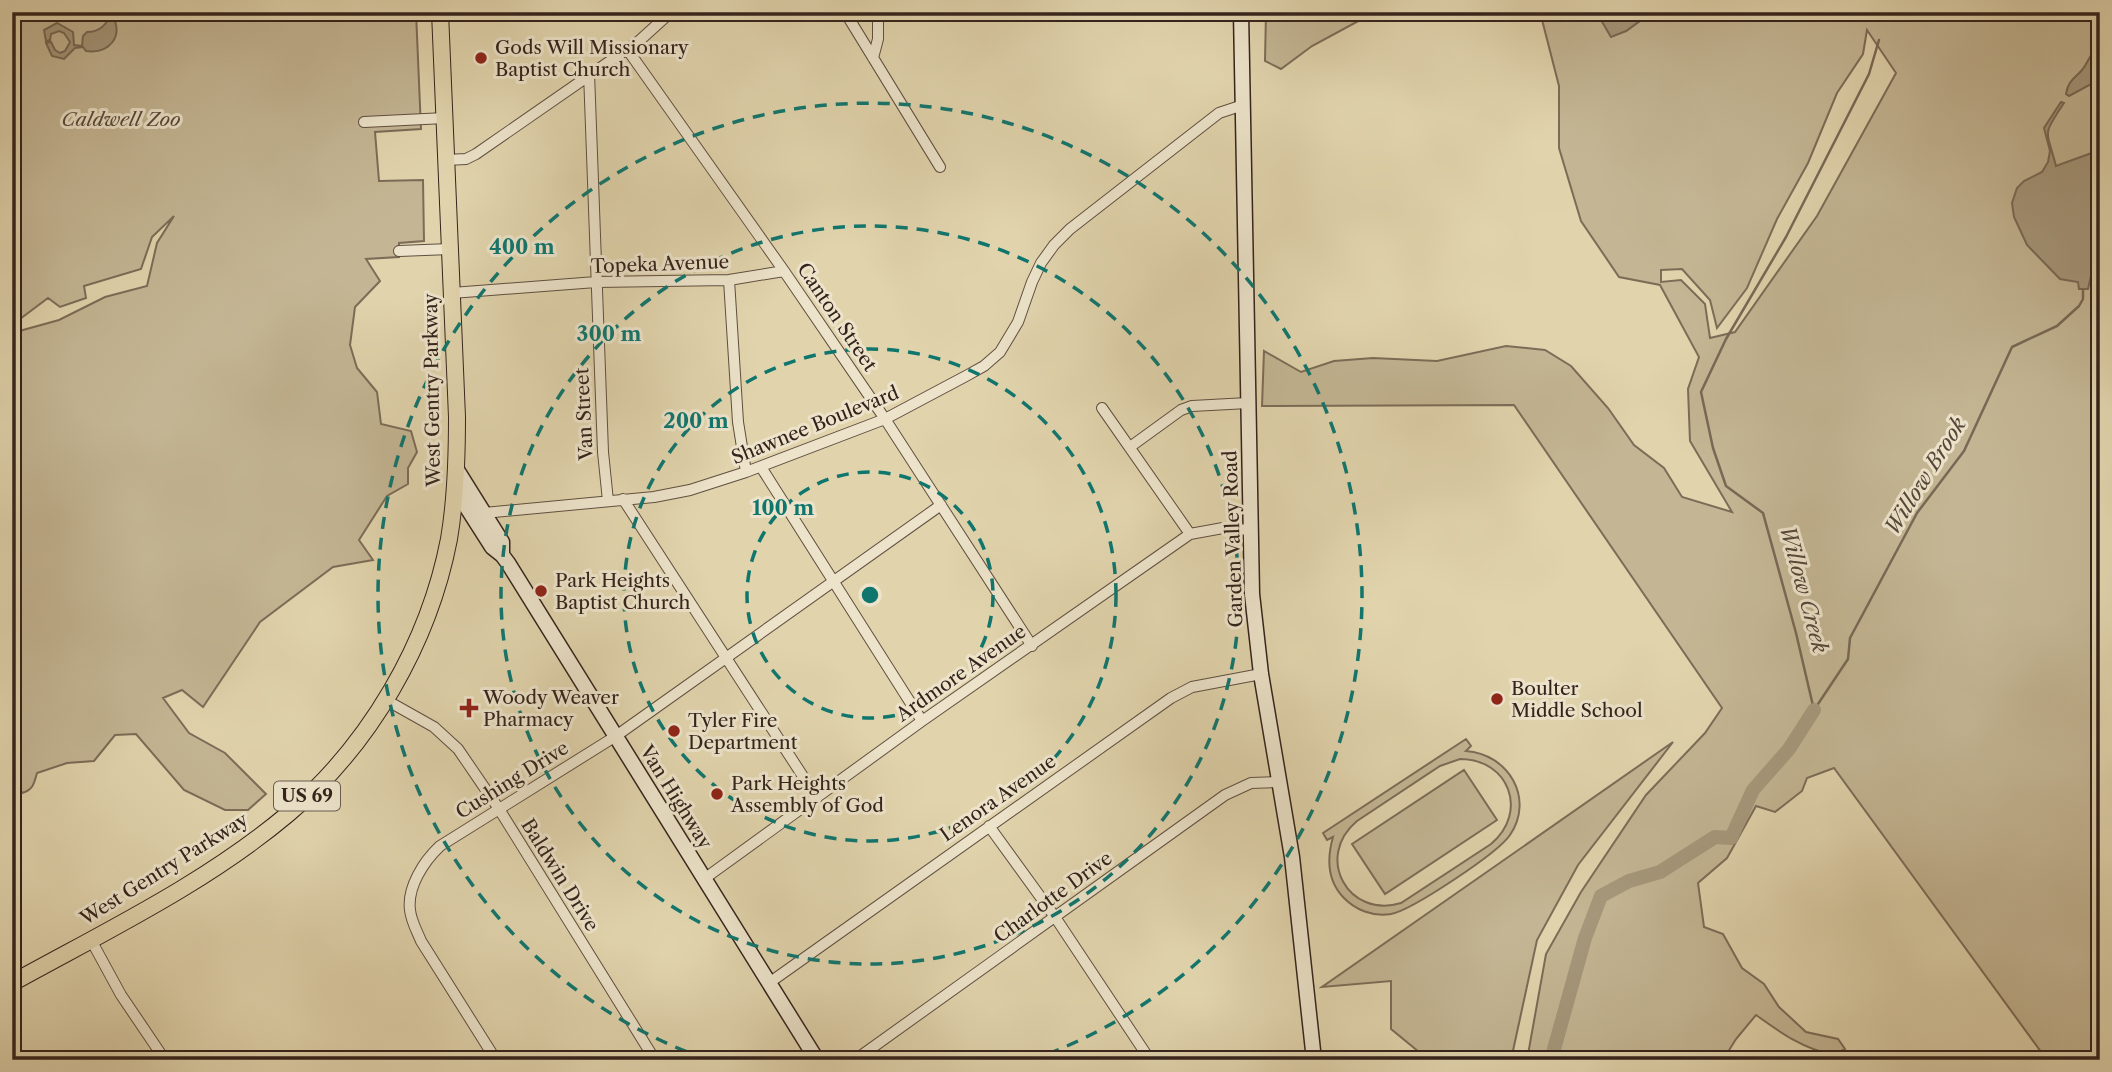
<svg xmlns="http://www.w3.org/2000/svg" width="2112" height="1072" font-family="'Libre Caslon Text',serif">
<rect width="100%" height="100%" fill="#e1d4ad"/>
<filter id="stains"><feTurbulence type="fractalNoise" baseFrequency=".00286" numOctaves="4"/><feColorMatrix values="0 0 0 0 .2 0 0 0 0 .09 0 0 0 0 .02 0 0 0 .5 -.17"/></filter>
<radialGradient id="worn" r=".72"><stop offset=".6" stop-color="#630" stop-opacity="0"/><stop offset="1" stop-color="#630" stop-opacity=".3"/></radialGradient>
<path fill="#c4b694" stroke="#7c6c58" stroke-width="2" fill-rule="evenodd" d="M12 12H416L421 129 375 132 379 181 423 180 424 241 399 243V257L366 259 380 281 355 307 350 345 357 368 377 392 381 424 411 431 417 452 408 468V484L387 496 359 540 373 560 333 567 260 622 203 707 182 690 163 698 189 733 225 753 266 794 248 810H225L184 790 136 734 115 735 94 761 67 763 37 773C34 784 33 790 22 793L18 784 12 789V373L16 363 12 358V337L23 330 59 320 105 297 147 286 157 243 174 216 152 237 141 269 84 286 86 298 60 307 48 298 12 325Z
M1266 12H1375L1312 46 1281 69 1265 61Z
M1540 12H1599L1601 20 1626 31 1652 12H2100V1054L2092 1060H2047L1834 768 1807 778 1802 791 1775 812 1756 806 1727 858 1698 883 1704 927 1723 934 1742 968 1764 984 1779 1007 1806 1032 1838 1039 1845 1049 1834 1055C1803 1049 1781 1033 1756 1015L1736 1039 1723 1060H1527L1546 954 1581 892 1646 795 1705 733 1722 708 1514 405 1262 406 1264 351 1301 372 1334 361 1373 358 1437 361 1506 346 1545 350 1571 366 1608 408 1634 445 1664 468 1682 497 1732 512 1690 441 1688 389 1699 357 1660 285 1619 277 1581 221 1559 148V86ZM1867 30 1896 73 1817 216 1735 332 1710 338 1705 304 1681 280 1661 282V270L1682 269 1710 300 1717 328 1747 288 1777 219 1808 163 1837 93 1863 54Z
M1466 739 1471 746 1466 751C1508 754 1535 798 1510 835 1498 853 1412 910 1391 914 1373 917 1355 910 1343 897 1327 880 1327 858 1333 837L1327 840 1323 833ZM1460 759C1509 759 1529 812 1491 844L1401 903C1348 919 1314 857 1357 821L1440 766Z
M1673 742 1578 865 1537 940 1511 1060H1419V1052L1391 1029V981L1322 987Z
M1464 770 1497 820 1385 894 1352 844Z"/>
<path fill="#a6987c" stroke="#786956" stroke-width="2" d="M1599 12H1652L1626 31 1611 37 1601 20Z
M112 15C124 36 110 54 86 51L83 47 75 48 64 59 52 56 46 43 51 42 55 50 60 53 65 51 70 42 64 33 59 31 51 34 50 40 46 41 44 30 57 23 73 32 74 45 82 46 83 36 87 32C100 32 105 25 112 15Z
M2100 47V88L2091 84 2069 96 2066 94C2068 81 2074 79 2082 70 2089 62 2089 53 2100 47Z
M2061 102 2064 103C2042 136 2046 128 2056 166L2100 150V258L2093 267 2088 289H2079L2078 282 2060 279 2027 245 2014 217 2012 203 2017 188 2024 181 2042 172 2048 162 2050 151 2044 128Z"/>
<g fill="none" stroke-linecap="round" stroke-linejoin="round">
<path stroke="#786956" stroke-width="2.5" d="M1814 710 1796 633 1763 513 1726 486 1713 448 1701 392 1726 339 1786 237 1869 74 1879 40
M1814 710 1848 659 1850 638 1917 513 1964 451 2012 347 2057 326 2079 306 2083 299V289"/>
<path stroke="#a6987c" stroke-width="14" d="M1551 1060 1585 938 1601 896 1629 881 1660 872 1715 837 1731 838 1753 790 1789 749 1814 710"/>
<g stroke="#5f4f40" stroke-width="12">
<path id="street" d="M845 12 940 167
M440 15 461 12
M627 49 784 271 885 419 1032 646
M873 58 878 39V12
M589 73 603 452 608 501
M364 122 445 118
M446 160 466 159 476 154 639 41 671 12
M399 251 450 249
M729 280 738 422 746 472
M452 293 596 282 729 280 784 271
M1102 408 1190 534
M1130 447 1181 410 1192 406 1248 403
M761 467 922 721
M623 499 817 798
M484 513 654 497 690 490 746 472 885 419 966 376 984 366 1000 352 1018 322 1032 282 1041 263 1054 245 1070 229 1219 113 1243 105
M386 700 434 727 458 749 499 809 655 1060
M989 826 1055 917 1150 1060
M704 879 922 721 1190 534 1223 528 1250 530
M91 940 121 995 165 1060
M769 983 1171 698 1192 687 1261 674
M496 1060 421 941C417 931 411 921 410 910 407 887 424 861 440 846L616 736 941 505
M855 1060 1225 795 1251 783 1279 782"/>
</g>
<g stroke="#34231c" stroke-width="17">
<path id="secondary" d="M1241 12 1252 594 1261 674 1292 857 1314 1060
M457 470 502 542V555
M455 489 492 547 502 555 508 563 817 1060"/>
</g>
<g stroke="#34231c" stroke-width="18">
<path id="primary" d="M12 983C106 931 206 883 288 814 370 745 429 643 449 539 456 498 457 458 457 417L440 12"/>
</g>
<use href="#street" stroke="#ece3ca" stroke-width="10"/>
<use href="#secondary" stroke="#ece3ca" stroke-width="14"/>
<use href="#primary" stroke="#e1d4ad" stroke-width="16"/>
</g>
<g fill="none" stroke="#0f766e" stroke-width="3.5" stroke-dasharray="12 9">
<circle cx="870" cy="595" r="123"/>
<circle cx="870" cy="595" r="246"/>
<circle cx="870" cy="595" r="369"/>
<path d="M706 1059A492 492 0 1 1 1034 1059"/>
</g>
<g fill="#8f2418" stroke="#ece3ca" stroke-width="2.5">
<circle cx="481" cy="58" r="7"/>
<circle cx="541" cy="591" r="7"/>
<circle cx="1497" cy="699" r="7"/>
<path d="M465.5 697.5h7v7h7v7h-7v7h-7v-7h-7v-7h7z"/>
<circle cx="674" cy="731" r="7"/>
<circle cx="717" cy="794" r="7"/>
</g>
<g text-anchor="middle" dominant-baseline="central" stroke-width="6" stroke-linejoin="round" paint-order="stroke">
<rect fill="#ece3ca" stroke="#6b5d50" stroke-width="2" x="274" y="781.5" width="66" height="29" rx="5"/>
<g font-size="18" font-weight="bold" fill="#34231c">
<text x="307" y="796">US 69</text>
</g>
<g font-size="19" fill="#34231c" stroke="#ece3ca" text-anchor="start">
<text x="495" y="47">Gods Will Missionary<tspan x="495" dy="22">Baptist Church</tspan></text>
<text x="555" y="580">Park Heights<tspan x="555" dy="22">Baptist Church</tspan></text>
<text x="1511" y="688">Boulter<tspan x="1511" dy="22">Middle School</tspan></text>
<text x="483" y="697">Woody Weaver<tspan x="483" dy="22">Pharmacy</tspan></text>
<text x="688" y="720">Tyler Fire<tspan x="688" dy="22">Department</tspan></text>
<text x="731" y="783">Park Heights<tspan x="731" dy="22">Assembly of God</tspan></text>
</g>
<g font-size="19" font-style="italic" fill="#58483a" stroke="#ece3ca">
<text x="121" y="119">Caldwell Zoo</text>
</g>
<g font-size="19" fill="#34231c" stroke="#ece3ca">
<text transform="translate(660 264) rotate(-2)">Topeka Avenue</text>
<text transform="translate(837 317) rotate(56)">Canton Street</text>
<text transform="translate(432 390) rotate(-91)">West Gentry Parkway</text>
<text transform="translate(584 414) rotate(-93)">Van Street</text>
<text transform="translate(815 425) rotate(-22)">Shawnee Boulevard</text>
<text transform="translate(1233 539) rotate(-92)">Garden Valley Road</text>
<text transform="translate(961 673) rotate(-35)">Ardmore Avenue</text>
<text transform="translate(512 780) rotate(-32)">Cushing Drive</text>
<text transform="translate(676 797) rotate(58)">Van Highway</text>
<text transform="translate(998 798) rotate(-35)">Lenora Avenue</text>
<text transform="translate(164 869) rotate(-32)">West Gentry Parkway</text>
<text transform="translate(560 875) rotate(58)">Baldwin Drive</text>
<text transform="translate(1053 897) rotate(-36)">Charlotte Drive</text>
</g>
<g font-size="21" font-style="italic" fill="#564639" stroke="#ece3ca">
<text transform="translate(1925 476) rotate(-58)">Willow Brook</text>
<text transform="translate(1804 589) rotate(75)">Willow Creek</text>
</g>
</g>
<circle cx="870" cy="595" r="10" fill="#0f766e" stroke="#ece3ca" stroke-width="3.5"/>
<g font-size="21" text-anchor="middle" font-weight="bold" fill="#0f766e" stroke="#ece3ca" stroke-width="6" stroke-linejoin="round" paint-order="stroke">
<text x="522" y="254">400 m</text>
<text x="609" y="341">300 m</text>
<text x="696" y="428">200 m</text>
<text x="783" y="515">100 m</text>
</g>
<rect width="2112" height="1072" fill="none" stroke="#e1d4ad" stroke-width="42"/>
<rect x="14" y="14" width="2084" height="1044" fill="none" stroke="#34231c" stroke-width="3.5"/>
<rect x="21" y="21" width="2070" height="1030" fill="none" stroke="#34231c" stroke-width="2"/>
<rect width="100%" height="100%" filter="url(#stains)"/>
<rect width="100%" height="100%" fill="url(#worn)"/>
</svg>
